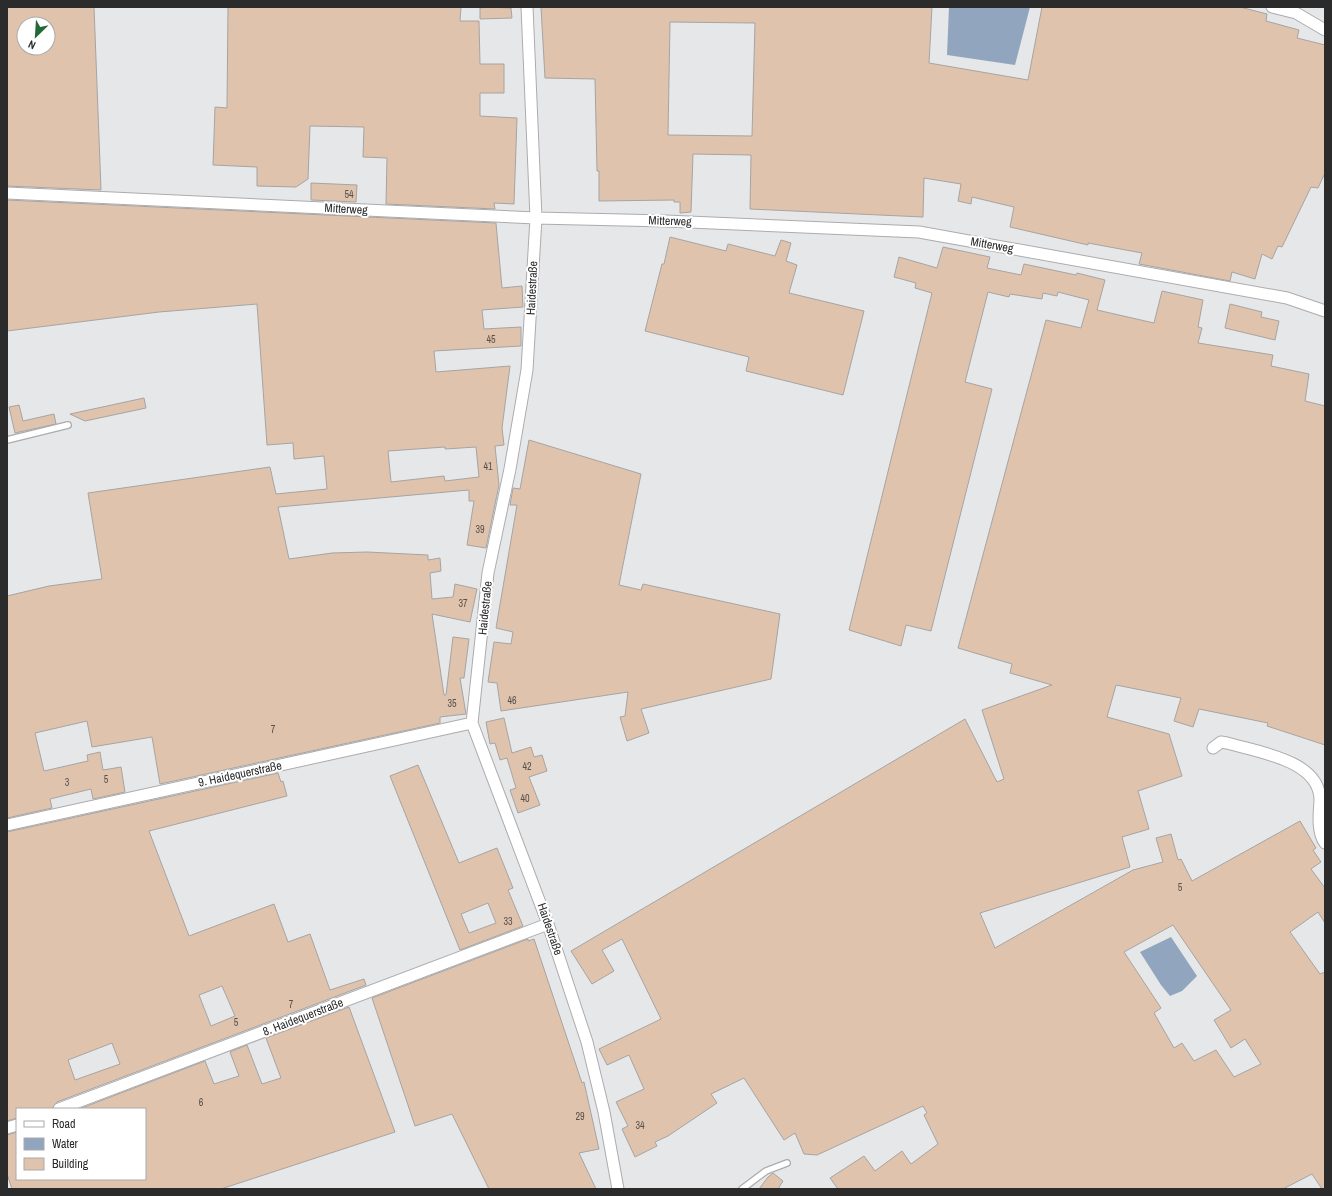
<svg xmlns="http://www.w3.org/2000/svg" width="1332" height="1196" font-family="'Archivo Narrow',sans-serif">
<rect width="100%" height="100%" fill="#e6e7e9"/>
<path fill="#91a5bf" d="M949 7H1030L1015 65 947 55Z
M1171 937 1197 976 1182 991 1170 996 1161 985 1140 952Z"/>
<path fill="#dfc3ad" stroke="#a6a4a3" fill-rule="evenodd" d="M7 7H94L101 190 7 186ZM24 24H48V48H24Z
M228 7H461L460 21H479L480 64H504V93H480V116L517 118 514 204 494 203 495 209 386 204 387 158 363 157 364 127 310 126 308 179 296 187 257 186V167L213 165 215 107 227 108Z
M487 7 511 8 512 18 480 19V8Z
M541 7H932L929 63 1028 80 1042 7H1240L1267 14 1266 21 1299 30 1297 38 1325 45V173L1318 188 1311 187 1282 247 1278 246 1272 259 1262 254 1255 279 1232 272 1230 281 1139 264 1142 253 1088 243V245L1010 227 1014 207 972 197 971 204 958 201 961 184 924 178 923 217 750 209 751 155 693 154 691 212 680 213V202H674V200L599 201V171H597L595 79 545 78ZM670 22 755 23 752 136 668 135Z
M311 183 357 185 356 202 311 200Z
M7 200 496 223 502 288 522 286 523 307 482 310 484 329 521 327V346L434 351 436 372 510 366 502 428 504 445 495 446 499 485 486 548 467 545 474 501H469V490L278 507 289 559 332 553 367 552 428 555V560L440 558 441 571 430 573 432 599 453 597 455 584 477 589 470 622 432 614 444 695H446L453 637 469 639 464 678H460L466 714 440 717V723L160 784 152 737 92 747 87 721 35 733 44 771 88 761 87 755 100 752 103 770 121 767 125 792 93 799 91 789 50 799 52 808 7 818V596L49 586 102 579 88 493 270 467 276 494 327 489 324 456 294 459 293 443 267 445 257 304 159 312 7 331ZM445 447V449L476 447 479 477 445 481 444 476 391 482 388 451Z
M670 237 726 251 728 244 775 256 781 240 791 243 786 261 797 265 789 293 864 311 843 395 746 371 749 357 645 331 662 264H664Z
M943 247 990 257 987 268 1021 275 1024 264 1076 275 1077 273 1105 280 1097 310 1154 323 1162 291 1203 300 1198 327 1202 328 1198 343 1273 355 1271 366 1309 374 1305 401 1325 406V745L1267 726 1268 723 1199 709 1193 727 1174 721 1181 698 1116 685 1107 717 1169 734 1182 776 1138 791 1149 829 1122 837 1130 867 980 913 995 948 1133 870 1163 862 1156 838 1171 834 1178 860 1181 859 1192 881 1300 821 1316 848 1313 850 1321 862 1311 869 1325 888V923L1318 912 1290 932 1320 974 1325 972V1189H1322L1312 1174 1283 1189H838L830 1178 864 1156 875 1171 902 1151 911 1164 938 1144 924 1115 927 1113 923 1106 817 1155 804 1154 795 1133 784 1140 744 1078 711 1094 717 1103 668 1136 655 1142 657 1146 635 1157 622 1129 628 1126 616 1102 644 1089 629 1055 607 1065 599 1049 661 1019 622 939 602 950 614 971 592 984 571 951 965 719 997 782 1004 779 982 710 1052 685 1010 673 1012 664 958 648 1046 320 1081 328 1089 300 1058 292 1057 296 1043 293 1042 299 1010 294 1009 297 988 292 965 382 992 389 931 631 906 625 901 646 849 630 932 293 915 288 916 283 894 277 899 257 937 268ZM1173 925 1231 1010 1214 1020 1231 1048 1245 1039 1261 1064 1234 1077 1216 1050 1194 1061 1182 1043 1174 1048 1154 1013 1161 1008 1124 952Z
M1230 304 1262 312 1261 317 1279 321 1275 340 1225 328Z
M144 398 146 408 85 421 70 414Z
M19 405 23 421 54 414 56 424 15 433 9 407Z
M529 440 641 474 619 585 641 590 643 584 780 614 771 679 641 709 649 733 627 741 620 717 625 716 628 692 501 711 497 683 488 682 494 642 511 644 513 632 496 628 517 505H510L513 488 520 489Z
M504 718 512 753 531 747 534 757 542 755 547 771 529 777 540 805 518 813 510 790 516 788 507 758 500 760 495 743 490 744 486 722Z
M418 765 459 863 497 848 513 888 508 890 523 926 460 950 390 776ZM488 903 496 923 469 933 461 914Z
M278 773 281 782 283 781 287 796 149 831 189 936 274 904 288 942 310 934 330 990 364 979 366 985 57 1102 52 1109H17V1118L7 1121V832ZM222 986 235 1016 211 1026 199 995ZM112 1043 120 1064 75 1080 68 1060Z
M528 939V941L534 939 582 1083 584 1082 599 1149 579 1153 596 1189H489L452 1114 415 1126 372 998Z
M349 1007 395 1132 221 1189H12L7 1174V1135L17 1132V1179H145V1109H79L205 1061 214 1084 239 1076 230 1052 247 1045 262 1084 281 1078 266 1038Z
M773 1173 783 1181 778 1189H759L768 1177Z"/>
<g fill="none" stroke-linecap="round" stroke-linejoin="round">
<g stroke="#acacae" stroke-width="8">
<path id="service" d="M7 440 68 425
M742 1189 766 1171 787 1163"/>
</g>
<g stroke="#acacae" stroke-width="13">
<path id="minor" d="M527 7 536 218 527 370 510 469 488 573 472 723 548 924 587 1042 604 1112 618 1189
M1272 7 1296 13 1325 30
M7 193 536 218 666 221 919 232 1287 298 1325 311
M1213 748 1221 742 1227 743C1257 752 1321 760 1320 801 1319 813 1317 833 1325 843
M7 825 472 723
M59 1109 548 924
M7 1128 17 1125"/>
</g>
<use href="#service" stroke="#fff" stroke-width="5.5"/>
<use href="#minor" stroke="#fff" stroke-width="11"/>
</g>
<g text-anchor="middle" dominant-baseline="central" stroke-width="4" stroke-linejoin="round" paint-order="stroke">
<g font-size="10" fill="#58514c">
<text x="349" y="194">54</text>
<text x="491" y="339">45</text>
<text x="488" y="466">41</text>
<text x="480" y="529">39</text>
<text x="463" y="603">37</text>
<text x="512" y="700">46</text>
<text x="452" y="703">35</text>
<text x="273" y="729">7</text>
<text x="527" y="766">42</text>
<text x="106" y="779">5</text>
<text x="67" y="782">3</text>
<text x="525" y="798">40</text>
<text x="1180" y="887">5</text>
<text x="508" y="921">33</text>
<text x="291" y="1004">7</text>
<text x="236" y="1022">5</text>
<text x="201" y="1102">6</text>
<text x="580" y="1116">29</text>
<text x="640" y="1125">34</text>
</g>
<g font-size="12" fill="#2b2b2c" stroke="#fff">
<text transform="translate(346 209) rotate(3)">Mitterweg</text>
<text transform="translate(670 221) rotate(2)">Mitterweg</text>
<text transform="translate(992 245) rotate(10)">Mitterweg</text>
<text transform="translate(532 288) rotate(-87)">Haidestraße</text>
<text transform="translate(485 608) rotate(-84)">Haidestraße</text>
<text transform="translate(240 774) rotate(-12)">9. Haidequerstraße</text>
<text transform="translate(550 929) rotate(71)">Haidestraße</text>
<text transform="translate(303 1017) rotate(-21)">8. Haidequerstraße</text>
</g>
</g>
<rect width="1332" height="1196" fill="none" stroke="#2b2b2c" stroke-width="16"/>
<rect x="16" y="1108" width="130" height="72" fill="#ffffff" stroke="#aaaaab"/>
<rect x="24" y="1121" width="20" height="6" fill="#ffffff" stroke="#aaaaab"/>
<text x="52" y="1128" font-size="12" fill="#2b2b2c">Road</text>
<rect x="24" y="1138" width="20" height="12" fill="#91a5bf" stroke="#aaaaab"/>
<text x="52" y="1148" font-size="12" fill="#2b2b2c">Water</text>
<rect x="24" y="1158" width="20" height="12" fill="#dfc3ad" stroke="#aaaaab"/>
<text x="52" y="1168" font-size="12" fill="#2b2b2c">Building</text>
<g transform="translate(36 36) rotate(205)"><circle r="19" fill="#ffffff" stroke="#aaaaab"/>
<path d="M0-3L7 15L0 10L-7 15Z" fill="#226a36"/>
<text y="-6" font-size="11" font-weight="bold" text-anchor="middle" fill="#2b2b2c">N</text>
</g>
</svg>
